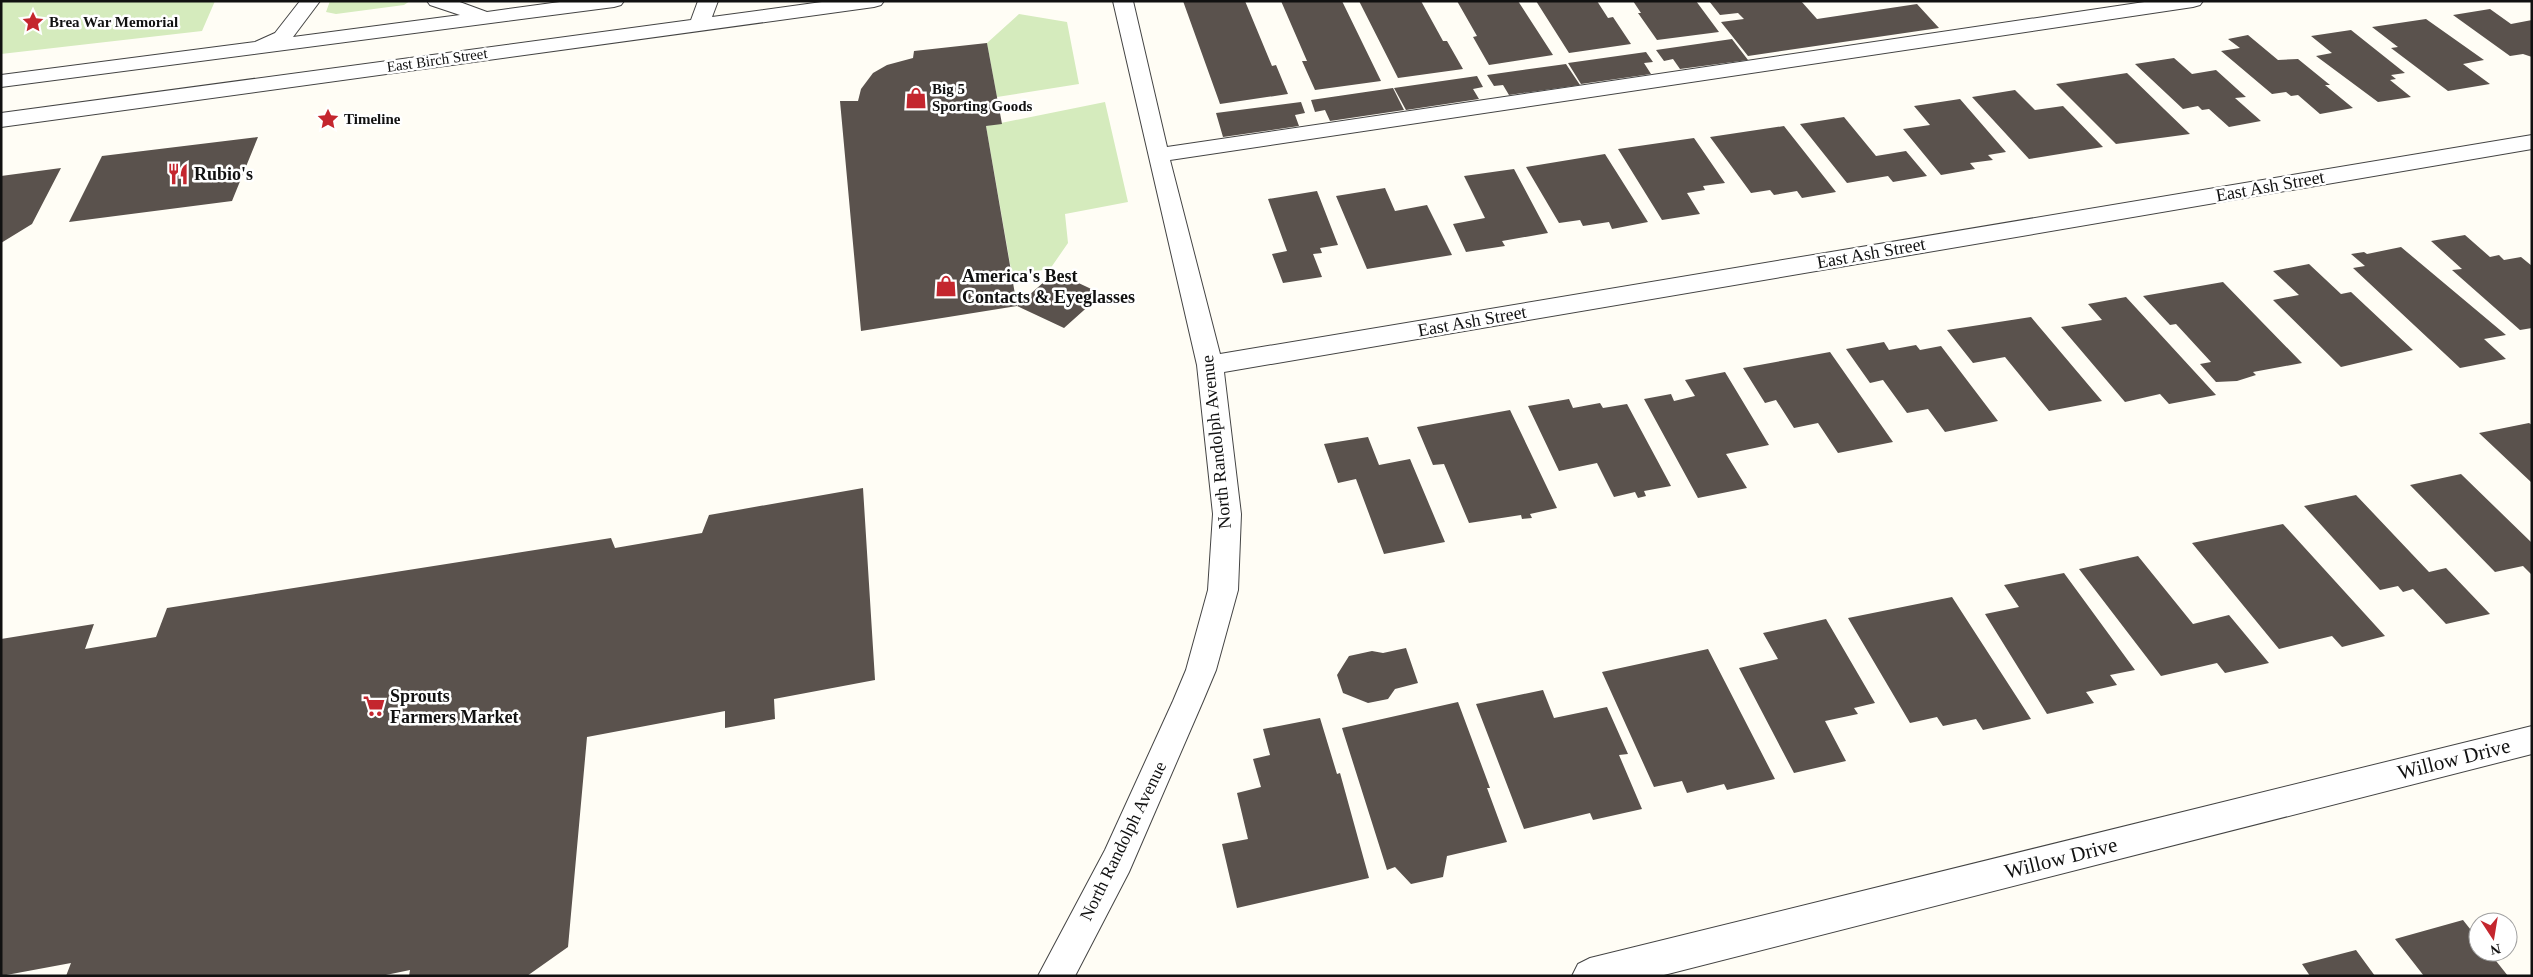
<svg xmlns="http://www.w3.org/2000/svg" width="2533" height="977" font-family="Georgia,serif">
<rect width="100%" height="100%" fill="#fffdf5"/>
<path fill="#d5ebbd" d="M1 1H215L202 31 1 54Z
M330 1H410L404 5 336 14 326 12Z
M1019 14 1067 22 1079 84 997 97 987 43Z
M1105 102 1128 202 1065 214 1068 243 1050 269 1012 275 986 126Z"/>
<path fill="#5a524d" d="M1183 1H1245L1272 66 1276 65 1288 94 1220 104Z
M1281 1H1342L1381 81 1315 90 1302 61H1307Z
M1359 1H1421L1443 41H1447L1463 69 1398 78Z
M1457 1H1518L1553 55 1489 65 1473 37 1477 36Z
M1536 1H1597L1608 18 1613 17 1631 44 1569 53Z
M1633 1H1696L1719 32 1657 40 1638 13H1641Z
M1709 1H1801L1817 19 1917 4 1939 28 1748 56 1721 22 1744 19 1738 13 1720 15Z
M2490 9 2511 24 2532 20V57L2523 54 2510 56 2453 15Z
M2426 19 2484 60 2463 64 2490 84 2448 91 2391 48 2398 47 2372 27Z
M2351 30 2405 73 2391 75 2396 79 2390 80 2411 97 2378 102 2316 56 2332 53 2311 36Z
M2248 35 2278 60 2298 59 2330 85H2325L2353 108 2320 114 2298 95 2291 96 2286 92 2272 94 2221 51 2240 48 2228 39Z
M1732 39 1748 60 1680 69 1673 59 1664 61 1656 50Z
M987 43 1002 124 986 126 1017 306 861 331 840 101H858L861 89 873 73 887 65 913 58 914 51Z
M1646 52 1653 62 1644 63 1651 74 1581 84 1568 63Z
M2174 58 2192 74 2216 70 2246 97 2235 98 2261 121 2229 127 2209 109 2202 110 2198 106 2183 109 2135 64Z
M1566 64 1580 85 1509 95 1503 85 1494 86 1487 75Z
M2127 73 2164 109 2190 134 2116 144 2056 84Z
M1477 76 1483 87 1473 89 1479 99 1406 110 1394 88Z
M1393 88 1404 110 1330 121 1325 110 1315 112 1311 100Z
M2015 90 2035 110 2063 106 2103 147 2029 159 1972 97Z
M1960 99 2006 152 1988 155 1993 160 1970 163 1975 169 1941 175 1903 129 1930 125 1914 106Z
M1301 102 1305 113 1295 115 1299 126 1223 137 1216 113Z
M1844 117 1876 156 1906 151 1927 176 1893 182 1888 176 1847 183 1800 124Z
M1784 126 1836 192 1802 198 1797 191 1774 195 1770 190 1751 193 1710 137Z
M258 137 232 201 69 222 102 156Z
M1694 138 1725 183 1703 186 1705 190 1687 193 1700 214 1662 220 1618 149Z
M1605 154 1648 222 1612 229 1609 222 1583 226 1580 220 1559 223 1526 167Z
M61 168 32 224 1 243V176Z
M1514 169 1548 233 1502 241 1505 246 1466 252 1453 224 1485 218 1464 176Z
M1385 188 1395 211 1427 205 1452 255 1367 269 1336 196Z
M1317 191 1338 245 1320 248 1322 253 1313 254 1322 277 1283 283 1272 254 1287 251 1268 199Z
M2465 235 2490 257 2499 255 2504 260 2521 257 2532 266V328L2520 330 2452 270 2462 269 2431 241Z
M2401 247 2506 335 2484 339 2506 359 2460 368 2353 268 2365 266 2351 254 2364 252 2367 254Z
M2309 264 2341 294 2351 292 2413 350 2341 367 2273 300 2299 295 2273 271Z
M1055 272 1102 294 1064 328 1017 306Z
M2223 282 2302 363 2253 372 2256 375 2237 381 2216 382 2200 364 2211 362 2176 324 2170 325 2143 296Z
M2126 297 2216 395 2169 404 2160 394 2125 402 2061 327 2102 320 2088 304Z
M2031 317 2102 401 2049 411 2005 357 1973 363 1947 330Z
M1884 342 1889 350 1916 345 1920 350 1941 346 1998 421 1945 432 1928 409 1907 413 1883 380 1870 383 1846 349Z
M1830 352 1893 442 1838 453 1818 423 1794 428 1776 400 1765 403 1743 368Z
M1725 372 1769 445 1726 454 1747 488 1698 498 1644 399 1671 394 1674 401 1695 396 1685 380Z
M1569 399 1573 408 1600 403 1603 408 1627 404 1671 486 1644 491 1646 496 1638 498 1635 492 1614 497 1597 463 1559 471 1528 406Z
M1510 410 1557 508 1530 514 1532 518 1522 519 1521 515 1469 523 1444 464 1433 465 1417 427Z
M2529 423 2532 425V483L2479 433Z
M1368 437 1379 465 1410 459 1445 542 1384 554 1356 479 1338 483 1324 444Z
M2461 474 2532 543V575L2523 566 2495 572 2410 485Z
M863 488 875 680 774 699 775 719 725 728V711L587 737 568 947 527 976H409L410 970 381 976H66L71 963 1 976V639L94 624 85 649 156 637 167 608 611 538 615 548 702 533 709 515Z
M2356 495 2429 572 2446 568 2490 614 2446 624 2413 589 2403 592 2398 586 2380 590 2304 506Z
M2283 524 2385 636 2342 647 2332 636 2279 649 2192 543Z
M2138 556 2193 624 2229 615 2269 663 2225 673 2217 663 2161 676 2079 569Z
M2064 573 2135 670 2110 675 2117 685 2086 692 2094 703 2047 714 1985 614 2019 607 2004 585Z
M1952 597 2031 719 1983 730 1976 719 1943 726 1937 717 1910 723 1848 618Z
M1826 619 1875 703 1854 708 1858 714 1825 721 1846 761 1794 773 1739 668 1778 659 1763 633Z
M1406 648 1418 683 1395 689 1388 699 1368 703 1343 693 1337 675 1349 656 1372 651 1383 653Z
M1708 649 1775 779 1727 790 1724 784 1687 793 1682 781 1654 787 1602 672Z
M1543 690 1554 718 1607 707 1628 754 1619 755 1642 809 1593 820 1590 813 1524 829 1476 704Z
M1458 702 1490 788H1487L1507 842 1447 856 1443 877 1411 884 1395 867 1387 870 1342 728Z
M1320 718 1337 774 1340 773 1369 878 1237 908 1222 844 1248 839 1237 793 1261 787 1253 759 1270 755 1263 729Z
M2463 920 2478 939V952H2489L2508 976H2424L2395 939Z
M2356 950 2375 976H2310L2302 964Z"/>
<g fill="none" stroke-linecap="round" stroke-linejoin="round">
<g stroke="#444" stroke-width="2">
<path id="minor" d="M300 1H320L293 37 460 15 430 5 427 1H457L487 12 567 1H624L621 5 614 7 1 87V75L255 42 275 33Z
M698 1H718L712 17 829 1H884L881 5 874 7 1 127V113L691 20Z
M1113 1H1133L1167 147 2151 1H2203L2200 5 2193 7 1170 160 1220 354 2532 135V149L1224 372 1241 514 1238 590 1216 670 1203 701 1129 872 1075 976H1038L1105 850 1173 701 1186 670 1208 590 1213 514 1197 365Z
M2532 726V754L1660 976H1572L1578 964 1590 958Z"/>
</g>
<use href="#minor" fill="#fff" fill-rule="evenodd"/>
</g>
<defs>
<g id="sight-bare" transform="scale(1.725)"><path d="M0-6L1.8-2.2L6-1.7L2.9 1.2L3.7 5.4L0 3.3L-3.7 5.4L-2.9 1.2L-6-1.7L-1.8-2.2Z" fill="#c4262e" stroke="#fff" stroke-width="2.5" paint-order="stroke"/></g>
<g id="shop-bare" transform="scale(1.725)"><path d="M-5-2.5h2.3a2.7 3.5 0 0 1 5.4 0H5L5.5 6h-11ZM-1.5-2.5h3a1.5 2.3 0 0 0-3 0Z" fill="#c4262e" stroke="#fff" stroke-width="2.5" paint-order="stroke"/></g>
<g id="restaurant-bare" transform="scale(1.725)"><path d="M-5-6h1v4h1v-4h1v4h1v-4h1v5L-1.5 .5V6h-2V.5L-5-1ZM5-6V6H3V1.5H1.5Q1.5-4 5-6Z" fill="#c4262e" stroke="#fff" stroke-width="2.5" paint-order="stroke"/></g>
<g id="supermarket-bare" transform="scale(1.725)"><path d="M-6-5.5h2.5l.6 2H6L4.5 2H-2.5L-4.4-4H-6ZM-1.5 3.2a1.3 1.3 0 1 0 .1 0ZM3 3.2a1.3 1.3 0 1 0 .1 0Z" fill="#c4262e" stroke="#fff" stroke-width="2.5" paint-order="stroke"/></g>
</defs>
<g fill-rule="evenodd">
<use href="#sight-bare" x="33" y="22"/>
<use href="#shop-bare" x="916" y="98"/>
<use href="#sight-bare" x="328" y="119"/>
<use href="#restaurant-bare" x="178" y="174"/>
<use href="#shop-bare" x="946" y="286"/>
<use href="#supermarket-bare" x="374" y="706"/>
</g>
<g text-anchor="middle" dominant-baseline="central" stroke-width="5" stroke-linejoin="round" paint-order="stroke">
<g font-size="15" font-weight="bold" fill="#111" stroke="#fff" text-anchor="start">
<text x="49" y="22">Brea War Memorial</text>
<text x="932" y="89">Big 5<tspan x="932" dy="17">Sporting Goods</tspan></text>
<text x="344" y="119">Timeline</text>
</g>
<g font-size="15" fill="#111" stroke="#fff">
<text transform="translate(437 60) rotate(-8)">East Birch Street</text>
</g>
<g font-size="18" font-weight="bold" fill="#111" stroke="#fff" text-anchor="start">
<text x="194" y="174">Rubio's</text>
<text x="962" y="276">America's Best<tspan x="962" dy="21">Contacts &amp; Eyeglasses</tspan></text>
<text x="390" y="696">Sprouts<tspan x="390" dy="21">Farmers Market</tspan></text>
</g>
<g font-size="18" fill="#111" stroke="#fff">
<text transform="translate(2270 186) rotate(-10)">East Ash Street</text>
<text transform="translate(1871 253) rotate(-10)">East Ash Street</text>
<text transform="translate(1472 321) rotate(-10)">East Ash Street</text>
<text transform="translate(1216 442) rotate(-96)">North Randolph Avenue</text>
<text transform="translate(1123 841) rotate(-64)">North Randolph Avenue</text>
</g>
<g font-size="21" fill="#111" stroke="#fff">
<text transform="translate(2454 759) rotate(-14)">Willow Drive</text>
<text transform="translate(2061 858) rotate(-14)">Willow Drive</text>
</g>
</g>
<rect width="2533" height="977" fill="none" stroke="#111111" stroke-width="5"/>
<g transform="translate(2493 937) rotate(168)"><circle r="24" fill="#ffffff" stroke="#a0a0a0"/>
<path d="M0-4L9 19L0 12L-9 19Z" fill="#c4262e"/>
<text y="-8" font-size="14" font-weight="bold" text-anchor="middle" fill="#111111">N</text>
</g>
</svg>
